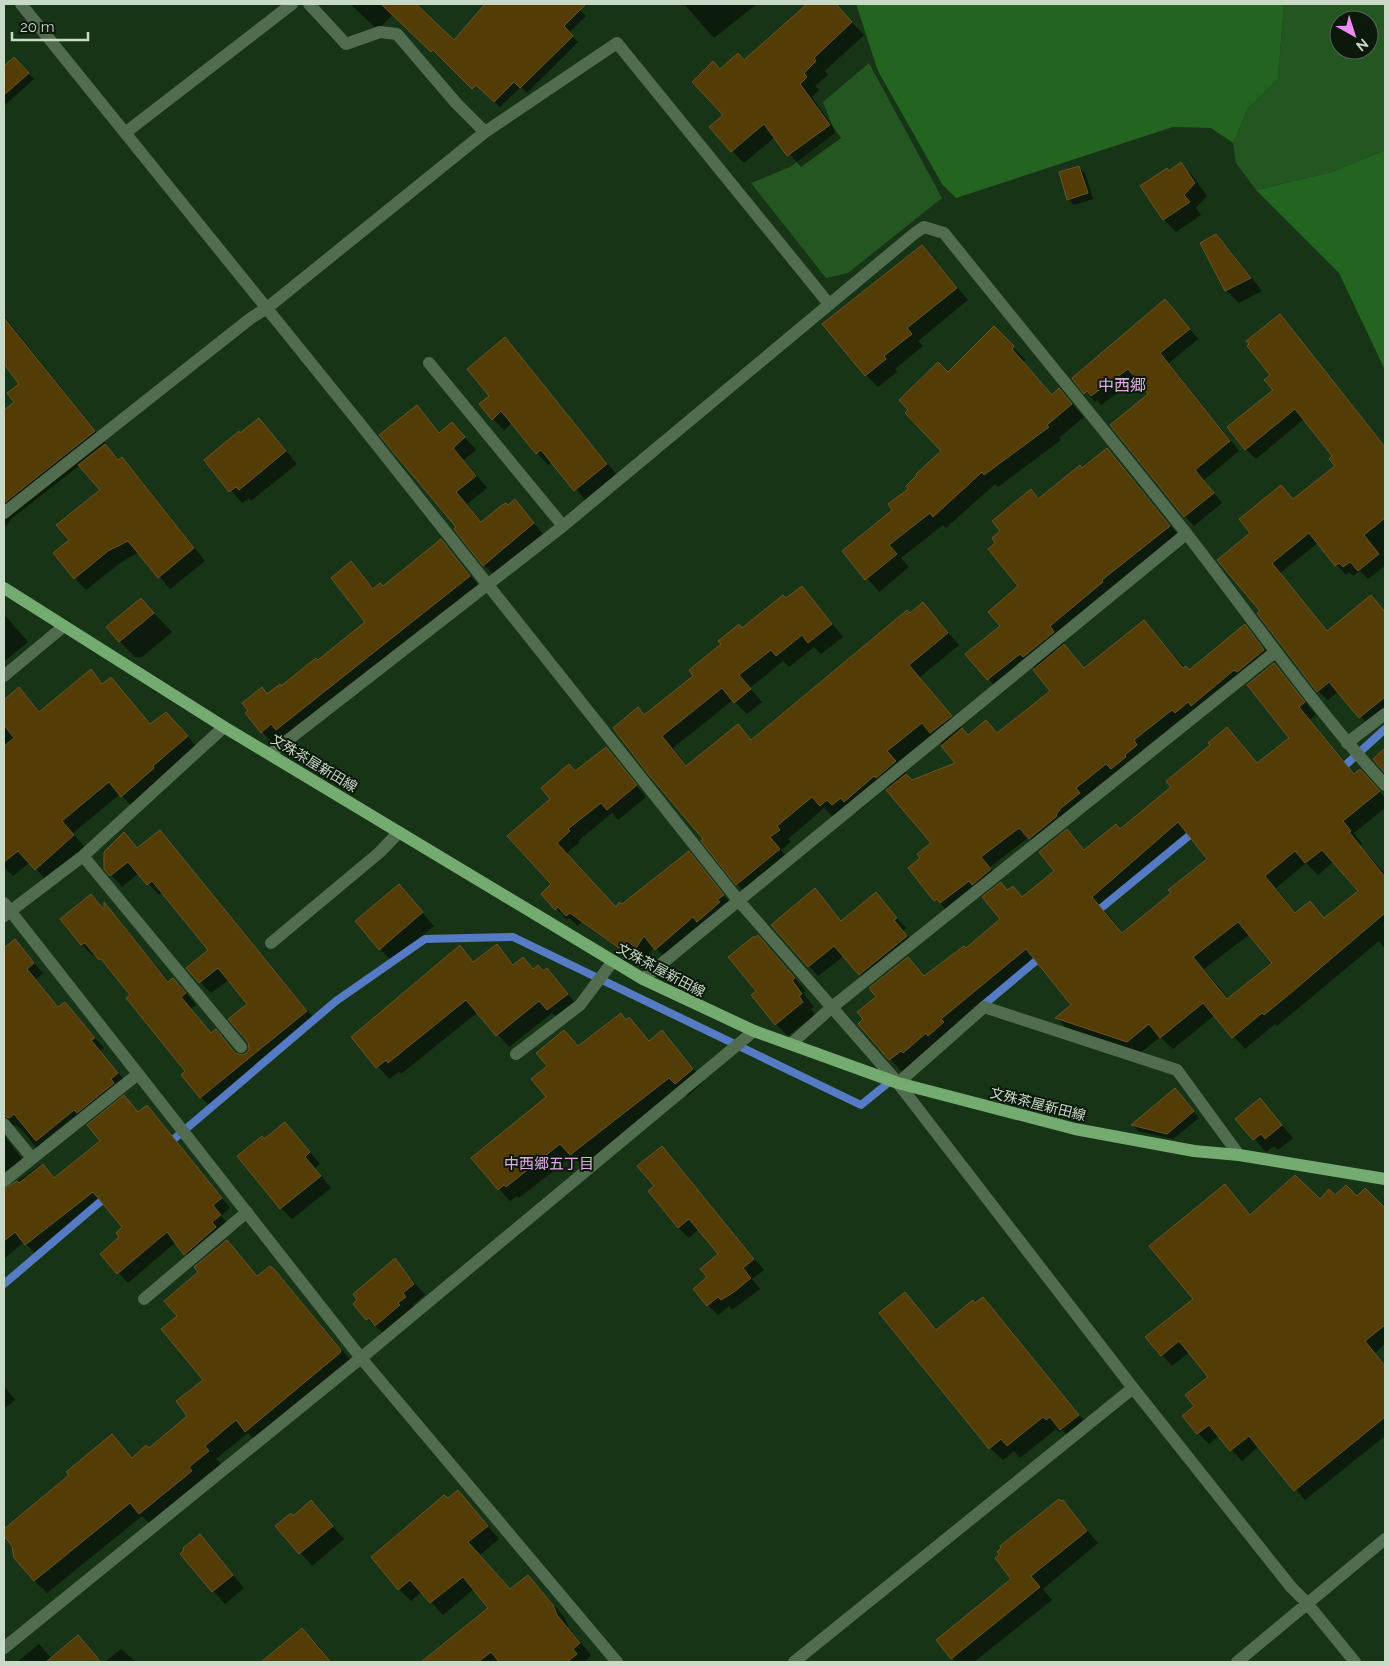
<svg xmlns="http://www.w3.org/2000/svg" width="1389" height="1666" font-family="Raleway,'Noto Sans JP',sans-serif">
<rect width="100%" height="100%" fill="#173416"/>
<path fill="#245621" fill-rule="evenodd" d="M1284 4H1385V150L1332 172 1256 190 1236 163 1233 143 1248 108 1278 79ZM1339 20H1369V50H1339Z
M869 63 942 198 848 273 826 278 751 183 790 167 835 133 823 102Z"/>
<path fill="#226420" d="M856 4H1284L1278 79 1248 108 1233 143 1211 128 1173 127 956 198 942 184 878 71Z
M1385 150V370L1339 273 1256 190 1332 172Z"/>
<path fill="#0007" fill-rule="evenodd" d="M350 4H418L416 6 455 42 486 4H526L469 84 393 14 378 30Z
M556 4H573L586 16 569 33 578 42 527 93 521 87 500 107 477 83Z
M684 4H757L714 38Z
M808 4H835L864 35 825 71 828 75 815 86 819 90 812 97 841 138 801 167 775 137 744 163 732 151 720 71 744 62Z
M14 59 34 79 4 106V68Z
M1181 164 1193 176 1207 196 1196 208 1201 215 1176 232 1164 220 1170 172Z
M1079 167 1085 173 1093 199 1074 205 1068 199Z
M1215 236 1228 248 1262 291 1239 303 1226 290 1202 243Z
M922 246 968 300 918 341 923 346 895 369 897 372 878 387 866 375Z
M1174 310 1198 339 1169 363 1239 451 1204 480 1222 503 1194 526 1185 516 1150 395 1137 379 1101 405 1097 400 1095 402 1074 378Z
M4 316 106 444 105 445 119 461 122 459 133 470 205 561 170 589 139 552 120 563 86 590 75 578 70 540 101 490 80 465 11 519 4 529V411L16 402 20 384 4 365Z
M1280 316 1385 446V566L1368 579 1360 571 1353 576 1349 572 1346 575 1318 543 1280 573 1328 632 1371 596 1385 612V712L1369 726 1339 691 1328 700 1318 691 1261 612 1251 533 1281 486 1294 500 1336 466 1334 456 1304 419 1256 459 1246 449 1274 390 1271 376Z
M994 328 1026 360 1023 362 1052 396 1059 390 1084 417 1059 438 1061 440 998 487 995 484 946 528 943 525 901 558 909 567 879 592 844 551 894 510 943 451 948 374Z
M505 339 618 476 587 502 552 462 548 465 537 453 512 423 504 430 493 419 491 396Z
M416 406 440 433 452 423 476 450 464 460 487 488 467 504 483 523 514 501 545 536 496 577 484 565 458 527Z
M259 419 297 464 251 501 249 498 242 503 206 461Z
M1107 450 1181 538 1060 638 1065 644 1063 645 1085 669 1144 622 1189 672 1245 625 1273 660 1185 721 1182 718 1142 750 1146 755 1039 848 1029 837 990 867 999 879 945 909 910 868 922 858 933 843 887 787 856 813 853 810 833 817 824 808 788 839 791 842 781 850 791 862 749 896 737 884 705 839 645 716 695 676 742 629 802 588 843 637 821 654 814 647 789 667 783 661 750 688 762 702 747 714 733 700 673 748 688 767 738 726 752 741 923 604 959 645 920 677 968 736 986 721 998 734 1052 691 1032 664 999 691 967 654 1001 626 1020 586 997 543 1002 531 1030 491 1039 499 1083 470ZM934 735 957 764 912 781 898 763Z
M441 541 480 587 288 740 282 734 272 742 262 732V689L268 695 281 687 318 662 367 622 351 563 374 589 383 588Z
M141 600 172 632 142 657H135L116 638Z
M4 614 28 642 6 660 4 658Z
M1274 665 1316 715 1310 719 1355 774 1372 783 1385 798V808L1354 833 1362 844 1360 845 1383 872 1385 870V949L1379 941 1277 1026 1275 1024 1245 1049 1215 1015 1173 1049 1160 1037 1139 1054 1068 1030 1057 1018 1073 1005 1037 961 902 1072 860 1024 908 958 925 977 966 950 1002 919 1008 891 1013 887 1023 898 1056 871 1067 831 1085 850 1120 830 1172 788 1227 729 1258 764 1291 738ZM1190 835 1209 859 1172 893 1123 933 1104 909ZM1333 862 1361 889 1325 919 1310 902 1296 913 1276 888 1306 863 1318 875ZM1250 934 1273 963 1229 999 1204 969Z
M91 671 103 684 111 678 151 725H177L198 748 133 807 120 794 73 833 85 848 47 881 30 862 13 876 4 867V702L19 689 41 713Z
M606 748 646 797 618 820 612 813 578 841 580 842 566 854 616 909 689 853 733 906 667 959 654 947 647 958 638 951 632 959 582 922 578 926 569 918 567 920 543 894 552 885 551 799 576 772Z
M160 831 317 1022 212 1108 201 1097 187 1071 132 995 96 954 93 956 82 945 62 919 91 896 105 911V905L170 982 173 979 184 990 196 1005 191 1009 212 1034 216 1031 237 1055 242 1056 247 1054 250 1050 249 1004 229 980 211 993 200 982 210 950 163 892 159 895 139 873 122 887 105 868 124 834 138 849Z
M399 886 434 926 392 961 380 949Z
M815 890 842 921 876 894 906 928 903 931 916 946 869 984 844 956 818 976 772 925Z
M758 937 806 991 803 993 814 1007 811 1009 815 1015 788 1036 776 1024 758 991 755 939Z
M15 941 43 973 36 979 59 1008 74 1013 104 1048 100 1051 127 1083 42 1154 19 1127 14 1125 8 1128 6 1132 7 1140 30 1168 8 1185 7 1189 41 1164 55 1179 101 1141 124 1097 139 1113 147 1107 157 1117 230 1208 221 1216 230 1225 195 1264 176 1242 128 1283 102 1254 121 1237 124 1227 103 1201 36 1254 24 1242 4 1259V949Z
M497 945 515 965 523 959 534 970 543 973 547 970 579 1007 560 1021 552 1013 509 1047 478 1012 401 1074 399 1072 389 1079 353 1037 460 947 475 963Z
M621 1015 627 1021 629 1019 650 1042 662 1032 704 1081 688 1096 681 1089 583 1166 572 1156 519 1198 517 1196 510 1201 499 1189 547 1098 549 1066 564 1032 579 1047Z
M1181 1096 1199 1118 1173 1139 1138 1131 1133 1125Z
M1260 1100 1293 1138 1278 1150 1274 1146 1266 1152 1237 1119Z
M285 1123 320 1164 315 1168 331 1188 292 1219 281 1208 264 1140Z
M662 1147 764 1270 752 1279 760 1289 732 1310 729 1306 718 1315 708 1305V1277L720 1254 699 1229 689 1238 678 1228 656 1186Z
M1225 1186 1251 1216 1335 1197H1357L1365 1189 1385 1210V1344L1375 1353 1385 1366V1436L1305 1500 1259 1446 1242 1461 1219 1436 1209 1444 1198 1433 1184 1416 1196 1406 1210 1377 1190 1352 1172 1366 1147 1337 1195 1299Z
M227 1242 259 1277 270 1268 286 1283 353 1363 258 1443 248 1433 216 1459 221 1464 152 1525 142 1516 47 1593 34 1580 4 1531 70 1475 112 1436 133 1458 149 1449 189 1416 205 1380 179 1316 199 1272Z
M395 1260 425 1295 413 1305 416 1308 387 1336 367 1319Z
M905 1294 938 1331 983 1299 1090 1428 1073 1441 1062 1430 1059 1432 1056 1429 1020 1458 1014 1451 1003 1460 990 1448Z
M4 1386 15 1400 4 1409Z
M458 1492 499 1539 480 1555 511 1590 540 1589 565 1618 569 1628 591 1655 585 1662H428L490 1608 474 1589 443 1615 422 1592 411 1601 399 1589 448 1500Z
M311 1502 344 1539 312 1566 277 1526 293 1517Z
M1063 1502 1098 1543 1043 1589 1052 1600 974 1662H956L952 1658 1013 1579 1001 1555Z
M200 1536 244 1588 225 1604 181 1554Z
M302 1629 315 1642 332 1662H284L275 1652Z
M78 1636 102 1662H17L39 1644 52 1659Z
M121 1649 136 1662H105Z"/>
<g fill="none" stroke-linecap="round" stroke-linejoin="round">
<path stroke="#557bc5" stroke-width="8" d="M1339 771 1385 729
M1095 913 1196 830
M981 1007 1043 955
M167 1145 336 1001 425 939 513 937 861 1105 893 1079
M4 1284 107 1196"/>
</g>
<path fill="#533c05" stroke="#69542c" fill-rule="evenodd" d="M381 4H416L454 40 485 4H586L564 26 573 36 520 88 514 82 494 102 476 85 472 89 433 50 431 52Z
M807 4H836L852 22 814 58 816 61 804 73 807 77 800 84 830 125 787 156 764 124 731 152 709 127 723 115 692 82 713 61 720 69 738 53 744 60Z
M14 57 29 73 4 95V66Z
M1181 162 1195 183 1184 195 1190 202 1163 220 1140 186 1167 168 1169 171Z
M1079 166 1088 193 1067 200 1059 172Z
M1216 234 1251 278 1225 291 1200 243Z
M922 245 957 288 907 328 912 334 884 356 886 359 865 376 822 324Z
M1165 299 1190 329 1160 353 1230 441 1195 470 1214 493 1184 517 1110 425 1148 394 1128 369 1091 396 1087 391 1084 394 1072 378Z
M1280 314 1385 447V518L1364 535 1379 554 1358 571 1350 562 1343 567 1339 563 1335 566 1309 533 1272 563 1327 631 1371 595 1385 612V697L1359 718 1329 682 1317 692 1257 613 1260 611 1217 560 1250 533 1239 519 1281 485 1293 499 1335 466 1329 459 1332 456 1295 409 1245 450 1227 427 1273 390 1264 380 1270 375 1247 346 1249 344 1246 341Z
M4 318 95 431 4 503V410L14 402 7 393 19 384 4 364Z
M994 326 1014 346 1012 349 1052 395 1059 388 1072 404 1047 425 1049 427 984 475 982 472 933 517 930 513 889 545 897 554 865 580 842 551 892 510 888 504 908 489 906 486 917 475 916 474 941 451 905 413 908 410 899 400 938 362 948 372Z
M505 337 607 464 574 491 541 450 536 454 501 411 492 420 479 404 489 396 467 369Z
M417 405 439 433 452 422 465 437 453 448 476 476 456 492 481 522 502 505 506 503 508 505 515 499 534 523 483 566 454 529 456 527 379 435Z
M259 418 286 451 239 490 236 487 229 492 204 460 239 431 240 433Z
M105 444 118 460 122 457 194 548 158 578 128 541 108 551 74 579 53 553 69 540 56 525 100 490 78 465Z
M1107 448 1170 526 1102 580 1103 582 1050 626 1054 632 1023 657 1020 654 987 680 965 654 1000 626 988 612 1018 586 988 549 995 543 992 538 1000 531 992 521 1031 489 1038 499 1080 465 1082 468Z
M441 539 470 576 276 730 271 724 261 733 245 713 248 711 242 703 262 687 267 694 280 684 281 686 316 658 318 660 365 622 331 578 351 561 373 589 380 583 383 586Z
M802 586 832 624 808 643 802 635 776 656 771 650 739 675 751 689 734 703 722 688 662 736 686 766 738 724 751 740 907 610 910 613 923 602 948 633 909 665 952 716 930 733 922 723 887 751 896 761 876 778 874 776 844 802 841 798 832 805 827 800 820 806 812 797 777 826 780 830 770 837 780 849 736 885 701 841 703 839 649 775 613 728 638 707 644 715 693 676 689 670 721 644 718 641 739 624 742 628 783 595 786 598Z
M141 598 154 613 119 642 106 627Z
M1144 620 1183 668 1186 666 1189 670 1245 624 1264 650 1237 672 1234 670 1191 706 1188 702 1175 713 1172 710 1134 740 1137 745 1125 755 1126 757 1111 769 1106 764 1076 788 1080 793 1061 808 1056 815 1057 816 1029 839 1019 828 981 857 991 869 972 885 969 881 940 903 937 899 934 901 908 868 920 858 917 854 931 843 886 790 906 774 912 780 955 763 941 746 962 728 968 735 986 720 997 733 1050 691 1033 670 1064 644 1084 668Z
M1274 663 1305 702 1299 707 1309 719 1354 774 1360 769 1380 791 1343 821 1351 831 1349 832 1385 877V913L1292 992 1264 1015 1262 1013 1232 1038 1203 1003 1160 1038 1149 1024 1127 1042 1055 1018 1071 1005 1026 949 941 1019 944 1022 928 1036 926 1033 903 1053 901 1051 889 1060 858 1024 863 1019 857 1012 876 997 869 988 908 957 924 976 964 946 966 948 1000 919 982 897 1001 882 1007 890 1013 886 1022 897 1054 871 1039 852 1067 829 1084 850 1116 824 1120 829 1171 787 1166 781 1210 745 1208 743 1227 727 1257 763 1289 738 1247 685ZM1178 822 1207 859 1168 890 1171 893 1122 933 1092 897ZM1322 850 1358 891 1324 918 1310 901 1295 913 1265 876 1295 851 1305 863ZM1238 922 1272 963 1227 999 1193 957Z
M91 669 102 684 111 677 150 724 166 712 188 736 153 766 154 768 121 797 109 782 62 821 74 835 35 870 18 851 4 862V746L14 738 4 725V700L19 687 39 712Z
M606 747 637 785 607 810 601 803 568 829 570 831 557 843 616 907 619 902 622 904 689 851 724 895 717 900 720 902 697 922 693 917 655 950 644 936 636 948 627 941 620 949 570 913 566 916 558 907 555 910 541 894 551 884 507 836 550 799 541 788 569 764 575 771Z
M1385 748V773L1373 759Z
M160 830 307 1011 200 1098 181 1075 185 1071 126 998 130 995 101 959 99 960 85 943 81 945 60 919 91 894 104 910V902L168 982 173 978 186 993 181 997 211 1033 216 1029 235 1053 242 1055 247 1053 249 1049 248 1042 228 1019 247 1004 218 968 199 983 186 968 208 950 152 881 147 885 128 862 110 876 104 869V852L124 832 137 848Z
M399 884 423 912 379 950 355 921Z
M815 888 841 921 876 892 897 918 894 920 907 936 859 975 834 946 808 967 771 925Z
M758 935 795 978 792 980 802 994 799 996 803 1002 775 1025 751 995 756 991 728 957 754 936 755 938Z
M15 939 34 963 27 969 58 1007 65 1002 95 1038 91 1040 118 1073 111 1079 114 1083 77 1113 74 1110 36 1141 14 1114 9 1118 4 1116V948Z
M497 944 513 965 523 957 533 969 538 965 543 971 547 968 568 994 547 1010 539 1001 496 1036 466 1000 388 1063 386 1060 376 1068 351 1037 460 945 473 962Z
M621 1013 626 1020 629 1017 649 1041 662 1030 693 1069 675 1084 669 1078 570 1155 560 1144 506 1187 504 1185 498 1190 471 1158 546 1097 531 1079 547 1066 536 1053 564 1030 578 1046Z
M1175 1088 1194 1111 1167 1134 1131 1125Z
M124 1095 138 1112 147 1105 222 1198 213 1205 221 1215 212 1222 216 1227 184 1255 167 1232 117 1274 100 1254 119 1237 116 1233 122 1227 93 1192 25 1245 15 1232 4 1241V1189L17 1181 19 1183 43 1164 54 1178 100 1141 87 1125Z
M1260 1098 1282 1125 1265 1139 1261 1134 1253 1140 1235 1119Z
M285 1122 310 1152 305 1157 321 1176 280 1209 237 1156 262 1136 264 1139Z
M662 1146 754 1259 743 1268 751 1278 734 1292 721 1300 718 1297 707 1306 693 1289 707 1277 700 1269 718 1254 689 1219 678 1228 648 1191 654 1186 637 1166Z
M1295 1175 1320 1199 1329 1189 1335 1195 1346 1185 1357 1196 1365 1188 1385 1208V1325L1365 1341 1385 1366V1417L1294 1491 1249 1436 1230 1451 1209 1425 1197 1434 1182 1416 1194 1406 1185 1395 1208 1377 1179 1341 1161 1356 1145 1337 1193 1299 1149 1246 1225 1184 1250 1215Z
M227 1240 257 1276 270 1266 274 1269 341 1350 340 1353 245 1432 236 1420 205 1446 209 1451 189 1467 192 1471 139 1514 130 1503 34 1581 14 1558 12 1546 4 1536V1529L69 1475 66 1472 112 1434 132 1458 146 1445 149 1448 187 1416 176 1401 203 1380 161 1329 177 1316 164 1301 198 1272 194 1267Z
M395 1258 414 1284 403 1293 406 1297 398 1303 400 1305 375 1326 369 1318 366 1320 353 1304 357 1300 353 1294Z
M905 1292 936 1330 973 1300 975 1303 983 1297 1079 1415 1060 1430 1050 1417 1046 1420 1043 1417 1007 1446 1001 1439 989 1449 879 1313Z
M458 1490 488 1526 468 1542 510 1589 528 1575 553 1605 557 1615 580 1643 573 1649 577 1654 567 1662H499L491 1652 478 1662H421L488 1608 463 1577 430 1603 410 1580 398 1590 371 1557 444 1495 448 1498Z
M1059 1499 1061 1501 1063 1500 1087 1531 1031 1576 1040 1587 951 1659 936 1640 1011 1579 995 1558 999 1555 997 1552 1001 1548 1000 1546Z
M311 1500 333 1526 299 1554 275 1526 291 1513 293 1516Z
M200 1534 233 1575 212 1592 180 1554 184 1550 183 1548Z
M302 1628 331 1662H261Z
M78 1635 101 1662H46Z"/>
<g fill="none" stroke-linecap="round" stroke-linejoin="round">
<path stroke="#526c4f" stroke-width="12" d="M21 4 361 425 738 900 898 1083 1133 1388 1291 1587 1306 1602 1355 1662
M309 4 346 44 380 32 397 34 456 103 485 132
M125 133 292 4
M429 363 563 526
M4 513 251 318 267 308 485 132 617 43 829 304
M4 676 64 626
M1347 743 1385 714
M270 754 563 526 915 233 924 227 944 233C1024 333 1106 432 1186 533 1252 618 1312 705 1385 785
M83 856 241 1047
M4 903 361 1358 617 1662
M4 916 83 856 224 727
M271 943 380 852 399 832
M643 979 1186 534
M791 1044 831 1008 1275 652
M516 1054 580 1005 613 961
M898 1083 984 1007 1177 1070 1239 1155
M4 1124 32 1158
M4 1181 138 1074
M144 1299 247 1212
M4 1648 361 1358 754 1031
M794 1662 1133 1388
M1237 1662 1385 1539"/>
<path stroke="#74ab70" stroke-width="12" d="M4 588 224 727 643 979 754 1031 898 1083 1075 1129 1194 1151 1239 1155 1385 1179"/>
</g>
<g text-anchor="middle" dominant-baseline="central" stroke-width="4" stroke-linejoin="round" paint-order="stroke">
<g font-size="14" fill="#c8d9c6" stroke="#0c180b">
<text transform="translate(314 763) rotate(31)">文殊茶屋新田線</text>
<text transform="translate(661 970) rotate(28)">文殊茶屋新田線</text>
<text transform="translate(1038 1104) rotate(14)">文殊茶屋新田線</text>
</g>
<g font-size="15" fill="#e0abe7" stroke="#0c180b">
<text x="549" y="1164">中西郷五丁目</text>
</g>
<g font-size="16" fill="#e0abe7" stroke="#0c180b">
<text x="1122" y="385">中西郷</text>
</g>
</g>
<rect width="1389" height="1666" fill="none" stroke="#c8d9c6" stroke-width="10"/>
<g transform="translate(1354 35) rotate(141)"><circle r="24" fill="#0c180b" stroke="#576556"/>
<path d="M0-4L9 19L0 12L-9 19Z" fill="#ed8cfa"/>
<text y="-8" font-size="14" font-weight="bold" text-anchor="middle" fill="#c8d9c6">N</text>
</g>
<path d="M12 32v8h76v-8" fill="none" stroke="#c8d9c6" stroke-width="2.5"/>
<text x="20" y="32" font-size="15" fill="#c8d9c6" stroke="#0c180b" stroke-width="4" paint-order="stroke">20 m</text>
</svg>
